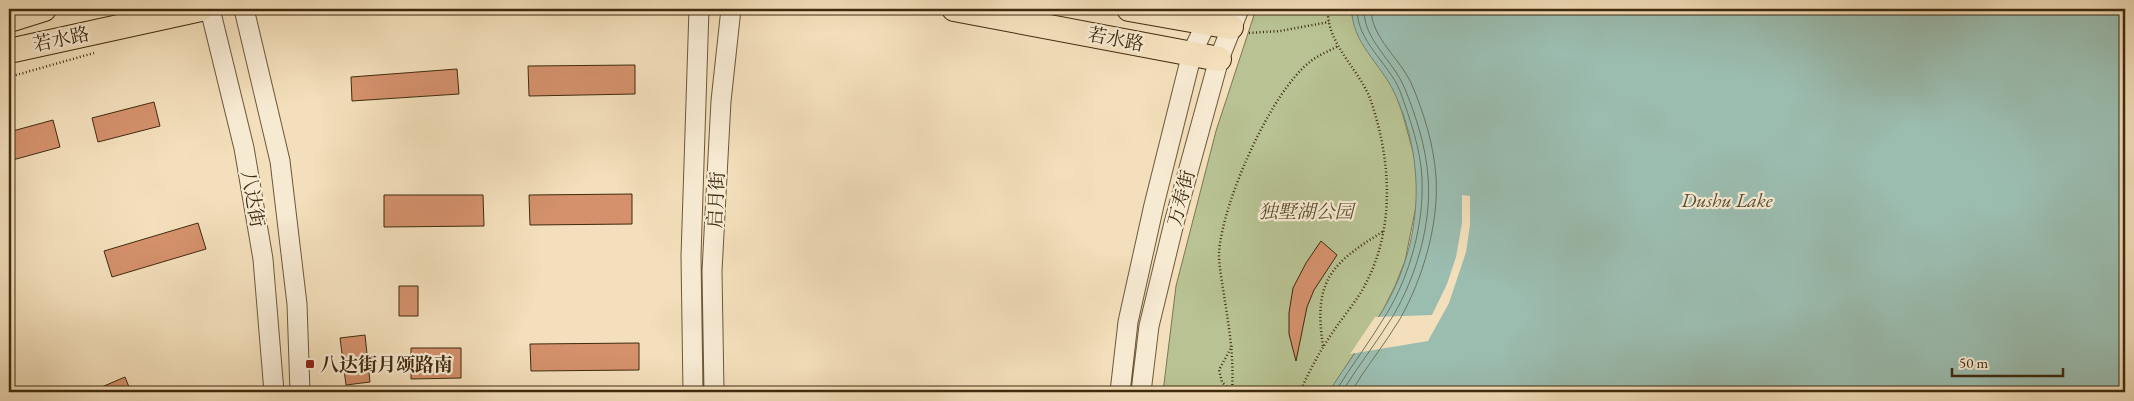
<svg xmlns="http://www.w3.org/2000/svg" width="2134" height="401" font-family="'EB Garamond','Noto Serif SC',serif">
<rect width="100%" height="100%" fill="#f3dfbb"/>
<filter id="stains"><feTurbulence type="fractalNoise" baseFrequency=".004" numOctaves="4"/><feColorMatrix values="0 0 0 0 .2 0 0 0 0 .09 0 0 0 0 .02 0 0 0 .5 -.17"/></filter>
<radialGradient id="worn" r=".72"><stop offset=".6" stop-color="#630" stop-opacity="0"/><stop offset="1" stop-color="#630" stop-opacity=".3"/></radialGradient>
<path fill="#b8c292" stroke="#7c7650" d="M1256 9H1352V16L1394 90 1402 112 1414 155 1417 178V201L1405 261 1395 286 1383 310 1329 392H1163L1176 286 1216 131Z"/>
<path fill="#9bbdb0" stroke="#76836f" d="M1352 9H2125V392H1329C1346 364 1367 338 1383 310 1423 243 1427 162 1394 92 1381 64 1351 42 1352 9Z"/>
<path fill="#f3dfbb" d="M1462 195 1470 196V225L1466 252 1449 303 1428 341 1350 354 1375 317 1432 315 1447 284 1456 257 1462 223Z"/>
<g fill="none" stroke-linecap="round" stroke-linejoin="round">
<path stroke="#6d745f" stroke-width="1" d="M1335 392C1352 365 1371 340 1387 313 1410 275 1424 224 1422 179 1421 150 1410 119 1400 91 1388 62 1357 42 1357 9
M1342 392C1358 366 1377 342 1393 316 1416 277 1432 223 1428 177 1426 147 1416 116 1405 89 1394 61 1363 40 1364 9
M1351 392C1366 367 1385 344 1400 319 1423 278 1439 224 1436 177 1434 146 1424 113 1412 85 1401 59 1371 38 1371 9"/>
</g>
<path fill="#d4916c" stroke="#3f2b0e" d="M635 65V94L529 96 528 66Z
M457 69 459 94 352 101 351 77Z
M154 102 160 126 98 142 92 118Z
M53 120 60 147 9 161V132Z
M632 194V224L530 225 529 195Z
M384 195H483L484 226 384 227Z
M198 223 206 249 112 277 104 251Z
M1321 241 1337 255 1314 290 1307 307 1296 361 1289 334V313L1293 288 1306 263Z
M399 286H418V316H399Z
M365 335 370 382 346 385 340 338Z
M639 343V370L531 371 530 344Z
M411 348H461V378L411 379Z
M125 377 131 392H90Z"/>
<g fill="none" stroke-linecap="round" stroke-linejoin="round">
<g stroke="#6c5839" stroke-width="21">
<path id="minor" d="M210 9 244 148 263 259 274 392
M244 9 280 161 297 304 300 392
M693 392 691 256 699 9
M714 392 712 271 721 101 731 9
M1120 392 1128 322 1154 205 1192 53 1213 9
M1141 392 1149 326 1174 223 1219 59 1239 9"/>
</g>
<g stroke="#3f2b0e" stroke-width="26">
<path id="major" d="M954 9 1219 59
M1129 9 1231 27
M9 20 44 9
M9 51 201 9"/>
</g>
<path stroke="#3f2b0e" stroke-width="2.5" stroke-dasharray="1 2.5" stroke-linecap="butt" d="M1249 33 1280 31 1329 22
M9 77 94 53
M1323 346C1313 281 1331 263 1384 231
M1231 392 1222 382 1219 370 1232 346
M1232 392C1234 361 1230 332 1225 302 1223 286 1219 269 1219 253 1222 203 1271 91 1311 61 1319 55 1329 51 1338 46
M1300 392C1310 369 1322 347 1337 326 1346 313 1358 299 1365 285 1395 229 1391 162 1372 104 1362 71 1326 45 1328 9"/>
<use href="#minor" stroke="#f7ead3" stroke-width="19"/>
<use href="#major" stroke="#f3dfbb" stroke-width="24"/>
</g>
<rect fill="#8f2418" stroke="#f7ead3" stroke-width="2" x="305" y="359" width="10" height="10" rx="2.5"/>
<g text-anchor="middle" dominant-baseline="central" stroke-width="4.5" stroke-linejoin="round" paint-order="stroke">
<g font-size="19" fill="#3f2b0e" stroke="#f7ead3">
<text transform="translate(61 39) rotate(-12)">若水路</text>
<text transform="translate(1116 39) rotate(11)">若水路</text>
<text transform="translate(1181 198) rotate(-75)">万寿街</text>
<text transform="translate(253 199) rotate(80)">八达街</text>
<text transform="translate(716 200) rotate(-87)">启月街</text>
</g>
<g font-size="19" font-style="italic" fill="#5d512f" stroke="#f7ead3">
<text x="1306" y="211">独墅湖公园</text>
</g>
<g font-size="19" font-weight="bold" fill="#3f2b0e" stroke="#f7ead3" text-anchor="start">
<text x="320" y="364">八达街月颂路南</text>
</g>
<g font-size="20" font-style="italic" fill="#565036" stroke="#f7ead3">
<text x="1727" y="200">Dushu Lake</text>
</g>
</g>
<rect width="2134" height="401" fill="none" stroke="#f3dfbb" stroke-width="30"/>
<rect x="10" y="10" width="2114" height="381" fill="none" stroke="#3f2b0e" stroke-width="2.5"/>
<rect x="15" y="15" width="2104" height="371" fill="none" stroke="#3f2b0e"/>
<path d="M1952 368v8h111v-8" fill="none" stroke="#3f2b0e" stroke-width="2.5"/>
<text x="1959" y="368" font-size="15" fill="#3f2b0e" stroke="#f7ead3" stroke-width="4" paint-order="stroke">50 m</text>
<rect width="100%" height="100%" filter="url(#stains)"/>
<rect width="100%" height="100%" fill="url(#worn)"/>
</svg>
